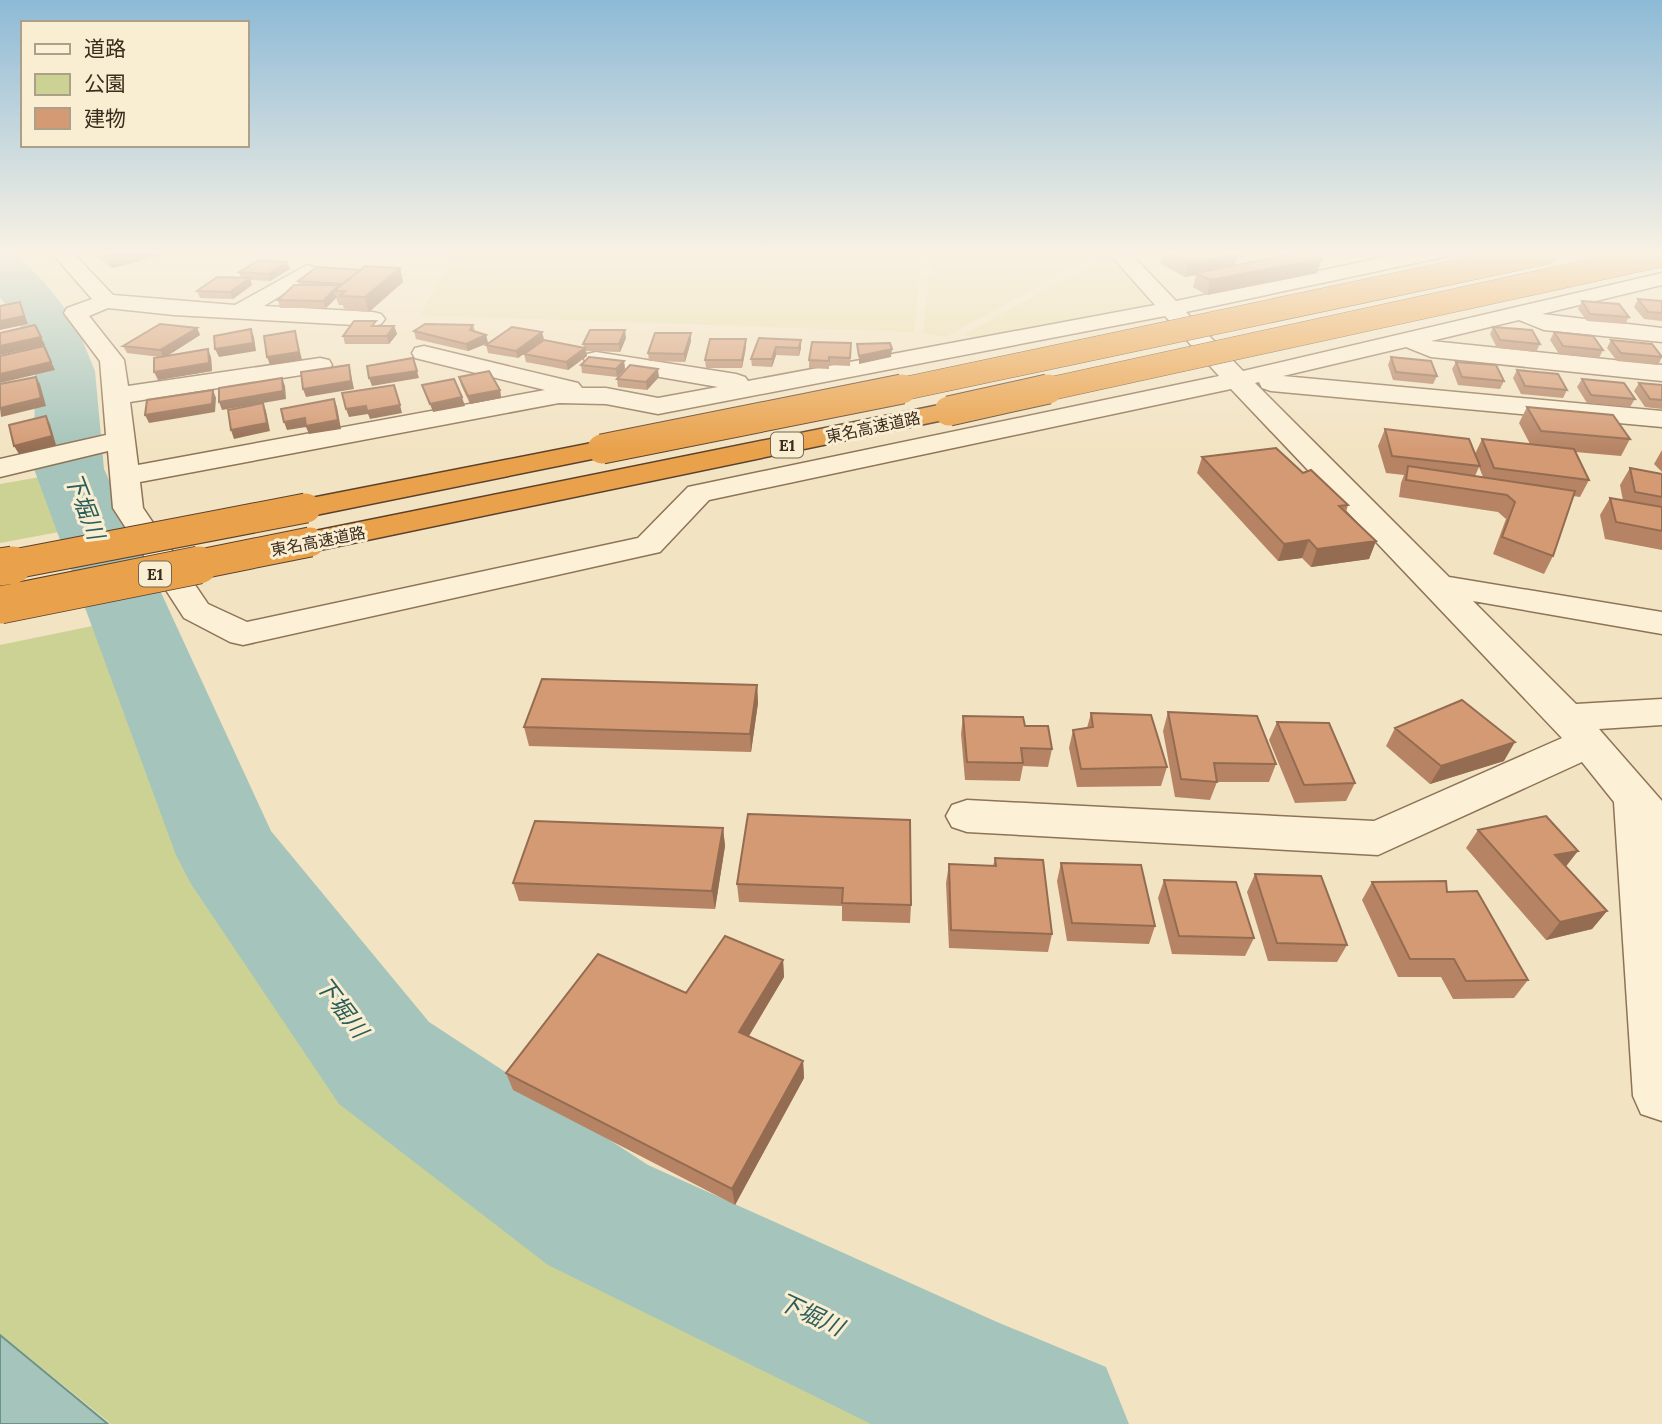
<svg xmlns="http://www.w3.org/2000/svg" width="1662" height="1424" font-family="Lora,'Noto Sans JP',serif">
<rect width="100%" height="100%" fill="#f2e3c2"/>
<path fill="#e9deae" d="M456 252H922L914 332 420 315Z
M932 252H1101L945 337 923 333Z
M1111 254 1153 308 984 341 964 335Z"/>
<path fill="#cbd294" d="M46 476 59 532 0 543V484Z
M131 618 197 844 577 1246 983 1424H111L0 1334V645Z"/>
<path fill="#a5c4bb" stroke="#6a9489" stroke-width="2" d="M0 1335 108 1424H0Z"/>
<g fill="none" stroke-linecap="round" stroke-linejoin="round">
<path fill="#a5c4bb" fill-rule="evenodd" d="M0 252 18 256 44 282 74 320 95 371 104 469 271 831 429 1022 648 1165 997 1322 1106 1367 1129 1424H871L548 1265 339 1104 191 884 176 855 34 469 35 371 19 321 0 297Z"/>
<g stroke="#8e7357" stroke-width="3">
<path id="minor" d="M51 252H72L113 295 235 305 307 265 314 267 318 271 314 275 264 306 373 312 381 314 385 319 381 324 373 326 174 315 108 308 89 316 124 360 128 386 320 358 329 360 332 365 329 370 320 372 130 402 138 465 545 390 415 358 412 353 415 348 424 346 578 383 582 388H606L658 398 718 387 596 366 587 364 584 359 587 354 596 352 736 374 745 377 748 381 1155 305 1108 252H1129L1176 301 1409 252H1449L1446 256 1439 258 1186 312 1243 371 1662 273V285L1542 314 1662 328V342L1544 330 1519 320 1431 341 1662 365V381L1431 357 1406 347 1283 376 1662 411V427L1271 391 1262 388 1259 382 1255 383 1449 577 1662 612V634L1473 601 1576 704 1662 699V725L1599 729 1662 801V1121L1641 1114 1633 1096 1614 802 1582 762 1378 855 967 832 952 827 946 816 952 805 967 800 1374 821 1562 738 1231 389 709 500 660 552 243 645 230 642 184 618 113 508 108 451 0 477V459L106 435 100 361 64 313 67 308 92 299ZM1165 316 1219 376 688 487 638 538 247 622 208 604 143 508 140 482 559 403 606 404 658 414Z"/>
</g>
<g stroke="#5b412c" stroke-width="3">
<path id="highway" d="M949 403 958 405 962 411 958 417 310 552 299 549 294 542 299 535 310 532Z
M602 441 612 443 616 449 612 455 306 517 295 514 291 508 295 502 306 499Z"/>
</g>
<use href="#minor" fill="#fcf0d6" fill-rule="evenodd"/>
<use href="#highway" fill="#e9a14b" fill-rule="evenodd"/>
<g stroke="#5b412c" stroke-width="24" stroke-linecap="butt">
<path id="highway-bridge-far2" d="M893 391 1549 252
M1040 391 1662 255"/>
</g>
<g stroke="#5b412c" stroke-width="31" stroke-linecap="butt">
<path id="highway-bridge-far1" d="M949 411 1048 389
M602 449 902 389
M4 566 306 508
M191 566 310 542"/>
</g>
<g stroke="#5b412c" stroke-width="39" stroke-linecap="butt">
<path id="highway-bridge" d="M0 567 13 565
M0 605 199 565"/>
</g>
<use href="#highway-bridge-far2" stroke="#e9a14b" stroke-width="23"/>
<use href="#highway-bridge-far1" stroke="#e9a14b" stroke-width="29"/>
<use href="#highway-bridge" stroke="#e9a14b" stroke-width="37"/>
</g>
<path fill="#b68464" fill-rule="evenodd" d="M96 252H175L112 268 99 258Z
M1162 252H1233L1235 265 1322 259 1317 273 1207 295 1193 287 1196 275 1185 277 1160 263Z
M400 268 403 282 369 312 344 310 343 305H339L336 298 326 308H280L278 300 299 285 298 281 361 270Z
M290 269 270 281 250 280 252 285 233 299 200 298 197 291 241 278 239 272Z
M1638 299 1662 301V321L1644 319 1634 307Z
M1582 301 1629 317 1625 324 1587 321 1578 309Z
M473 325 475 331 486 335 488 343 468 351 416 339 414 331Z
M377 326H394L397 334 389 344H345L343 336Z
M1493 327 1540 344 1536 352 1497 348 1490 334Z
M197 328 200 335 167 356 211 357 212 371 158 380 160 357 127 353 123 346Z
M1554 332 1603 350 1599 358 1559 354 1550 340Z
M626 338 620 352 586 351 587 356 568 370 526 362 524 354 584 348 583 344Z
M759 338 801 340V348L799 356 776 355 772 367 752 366 751 359Z
M544 339 518 358 488 353 486 345Z
M1611 340 1662 356V357L1658 365 1617 361 1607 348Z
M691 341 685 362 649 361 648 353Z
M851 343 850 366 829 365V369L809 368V360Z
M746 347 742 368H706L705 360Z
M1391 357 1437 376 1433 384 1393 380 1388 365Z
M624 361 625 369 617 377 582 373 581 365Z
M1456 362 1504 381 1500 389 1458 385 1452 369Z
M1517 370 1567 390 1563 398 1521 394 1513 378Z
M459 377 500 390 501 398 470 404 461 385Z
M659 377 647 390 618 387 617 379Z
M1582 379 1635 399 1630 407 1587 403 1577 387Z
M1639 383 1662 385V409L1645 407 1634 391Z
M1527 407 1630 439 1621 456 1575 452 1589 480 1580 497 1573 496 1553 556 1544 574 1493 554 1506 519 1498 512 1399 497 1401 483 1404 475 1386 473 1378 446 1385 429 1475 454 1482 439 1530 444 1519 423ZM1479 467 1483 477 1475 476Z
M1662 450V472L1654 464Z
M1202 457 1303 473 1348 505 1346 512 1376 541 1369 559 1311 567 1302 558 1278 561 1197 473Z
M1630 468 1662 474V550L1605 539 1600 515 1610 498 1623 501 1620 485Z
M757 685 758 703 751 752 529 746 524 727Z
M1168 712 1276 764 1269 782H1217L1210 800 1175 797 1163 731Z
M1091 713 1167 767 1161 786 1077 787 1069 748 1073 730 1087 728Z
M963 716 1025 726 1052 749 1048 767 1023 766 1020 781 965 780 961 734Z
M1277 722 1355 783 1346 801 1295 803 1269 740Z
M1395 728 1504 761 1430 784 1386 746Z
M748 814 911 905 910 923 842 921V906L739 902 737 884Z
M723 828 725 846 715 909 519 901 513 883Z
M1478 830 1566 867 1607 911 1592 929 1546 940 1466 848Z
M995 858 1052 934 1048 952 949 948 946 883 949 864 993 866Z
M1061 863 1155 926 1149 944 1067 941 1057 881Z
M1255 874 1347 945 1337 962 1268 961 1247 892Z
M1164 880 1254 938 1245 956 1172 954 1158 898Z
M1372 882 1447 892 1528 980 1514 998 1453 999 1441 977H1398L1362 900Z
M783 960 784 977 749 1036 803 1061 804 1078 735 1205 513 1090 506 1073 686 993Z"/>
<path fill="#946c51" d="M114 252H175L112 268 105 254Z
M1238 255 1234 268 1196 273V275L1185 277 1188 263Z
M1322 259 1317 273 1207 295 1210 280Z
M287 262 290 269 270 281 268 274Z
M400 268 403 282 369 312 365 297Z
M250 278 252 285 233 299 230 292Z
M339 285 340 291H334L336 298 326 308 323 301Z
M20 302 28 324 0 330V321Z
M394 326 397 334 389 344 387 336Z
M197 328 200 335 164 358 160 350Z
M251 329 254 337 256 351 219 357 215 349Z
M625 330 626 338 620 352 619 344Z
M295 331 302 360 270 365 267 357Z
M542 332 544 339 518 358 516 351Z
M691 333V341L685 362 684 354Z
M486 335 488 343 468 351 466 344Z
M41 337 45 345 0 355V346Z
M746 339V347L742 368V360Z
M801 340V348L799 356V348Z
M44 346 55 370 0 383V374Z
M776 347V355L772 367V359Z
M585 348 587 356 568 370 566 362Z
M208 349 211 357 212 371 158 380 154 372Z
M892 349 891 357 859 364V356Z
M624 361 625 369 617 377 616 369Z
M349 365 354 389 306 397 303 389Z
M658 369 659 377 647 390 646 382Z
M417 371 419 378 372 386 369 378Z
M36 377 40 384 46 406 1 417 0 408Z
M282 378 285 386 286 399 222 410 219 402Z
M213 390 216 398 215 412 149 423 145 415Z
M500 390 501 398 470 404 468 396Z
M462 397 465 406 433 412 430 404Z
M334 399 337 407 341 429 309 434 306 427 287 430 284 422Z
M263 403 266 411 270 431 234 439 231 430Z
M400 405 402 413 370 419 368 414 349 417 346 409 366 406Z
M46 416 50 424 56 445 19 454 14 446Z
M1309 540 1302 558 1278 561 1284 544Z
M1376 541 1369 559 1311 567 1317 549Z
M757 685 758 703 751 752 750 734Z
M1515 742 1504 761 1430 784 1441 766Z
M723 828 725 846 715 909 712 891Z
M1578 851 1564 869 1555 855Z
M1607 911 1592 929 1546 940 1560 922Z
M783 960 784 977 741 1049 739 1032Z
M803 1061 804 1078 735 1205 732 1189Z"/>
<path fill="#d49a74" stroke="#946c51" stroke-width="2" d="M1169 252H1233L1238 255 1188 263Z
M1303 252 1322 259 1210 280 1196 273Z
M259 260 287 262 268 274 239 272Z
M365 266 400 268 365 297 340 296 345 291H334Z
M317 267 361 270 343 284 298 281Z
M217 277 250 278 230 292 197 291Z
M294 285H339L323 301 278 300Z
M1638 299 1662 301V313L1648 312Z
M1582 301 1619 304 1629 317 1590 314Z
M20 302 24 316 0 321V306Z
M354 321H376L372 326H394L387 336H343Z
M160 324 197 328 160 350 123 346Z
M425 324 473 325 470 330 486 335 466 344 414 331Z
M35 325 41 337 0 346V333Z
M512 327 542 332 516 351 486 345Z
M1493 327 1532 330 1540 344 1500 340Z
M251 329 253 343 215 349 214 336Z
M590 330H625L619 344H583Z
M295 331 299 352 267 357 264 336Z
M1554 332 1593 336 1603 350 1563 346Z
M655 333H691L684 354 648 353Z
M759 338 801 340 799 348 776 347 772 359H751Z
M710 339H746L742 360H705Z
M544 340 585 348 566 362 524 354Z
M1611 340 1652 344 1662 357 1621 353Z
M812 342 851 343 850 358 829 357V361L809 360Z
M890 343 892 349 859 356 857 344Z
M44 346 51 362 0 374V356Z
M208 349 209 363 154 372V358Z
M589 357 624 361 616 369 581 365Z
M1391 357 1431 361 1437 376 1396 372Z
M413 358 417 371 369 378 367 366Z
M1456 362 1496 365 1504 381 1462 377Z
M349 365 351 381 303 389 301 372Z
M630 365 658 369 646 382 617 379Z
M1517 370 1558 374 1567 390 1525 386Z
M489 371 500 390 468 396 459 377Z
M36 377 41 398 0 408V384Z
M282 378 283 391 219 402V388Z
M454 379 462 397 430 404 422 385Z
M1582 379 1624 383 1635 399 1591 395Z
M1639 383 1662 385V400L1650 399Z
M394 385 400 405 367 411 366 406 346 409 342 393Z
M213 390 212 404 145 415 147 400Z
M334 399 338 420 306 426 305 418 284 422 281 409Z
M263 403 267 423 231 430 228 410Z
M1527 407 1613 415 1630 439 1541 431Z
M46 416 52 436 14 446 9 425Z
M1385 429 1469 439 1480 466 1392 456Z
M1482 439 1574 449 1589 480 1494 468Z
M1276 448 1303 473 1311 470 1348 505 1339 506 1376 541 1317 549 1309 540 1284 544 1202 457Z
M1408 466 1575 491 1553 556 1502 537 1515 502 1507 495 1406 480Z
M1630 468 1662 474V497L1635 492Z
M1610 498 1662 507V531L1616 522Z
M542 679 757 685 750 734 524 727Z
M1462 700 1515 742 1441 766 1395 728Z
M1168 712 1257 716 1276 764 1214 763 1217 782 1181 779Z
M1091 713 1151 715 1167 767 1081 769 1073 730 1093 727Z
M963 716 1023 717 1025 726H1048L1052 749 1021 748 1023 763 967 762Z
M1277 722 1329 723 1355 783 1304 785Z
M748 814 910 820 911 905 842 903 843 888 737 884Z
M1546 816 1578 851 1555 855 1607 911 1560 922 1478 830Z
M535 821 723 828 712 891 513 883Z
M995 858 1043 860 1052 934 951 930 949 864 996 866Z
M1061 863 1141 865 1155 926 1072 923Z
M1255 874 1321 876 1347 945 1277 943Z
M1164 880 1236 882 1254 938 1179 936Z
M1446 881 1447 892 1477 891 1528 980 1466 981 1454 959H1410L1372 882Z
M725 936 783 960 739 1032 803 1061 732 1189 506 1073 598 954 686 993Z"/>
<linearGradient id="sky" x2="0" y2="1"><stop stop-color="#8dbad6"/><stop offset="0.56" stop-color="#f9f2e4"/><stop offset="1" stop-color="#f9f2e4" stop-opacity="0"/></linearGradient>
<rect width="1662" height="451" fill="url(#sky)"/>
<g text-anchor="middle" dominant-baseline="central" stroke-width="6" stroke-linejoin="round" paint-order="stroke">
<g font-size="16" fill="#3c2c1d" stroke="#f9edd2">
<text transform="translate(873 427) rotate(-12)">東名高速道路</text>
<text transform="translate(318 541) rotate(-11)">東名高速道路</text>
</g>
<g fill="#f9edd2" stroke="#756653" stroke-width="2">
<rect x="771" y="432.5" width="32" height="25" rx="5"/>
<rect x="139" y="561.5" width="32" height="25" rx="5"/>
</g>
<g font-size="16" font-weight="bold" fill="#3c2c1d">
<text x="787" y="445">E1</text>
<text x="155" y="574">E1</text>
</g>
<g font-size="23" font-style="italic" fill="#2a5e5a" stroke="#f9edd2">
<text transform="translate(85 506) rotate(69)">下堀川</text>
<text transform="translate(342 1007) rotate(53)">下堀川</text>
<text transform="translate(811 1314) rotate(25)">下堀川</text>
</g>
</g>
<rect x="21" y="21" width="228" height="126" fill="#f9edd2" stroke="#ada08a" stroke-width="2"/>
<rect x="35" y="44" width="35" height="10" fill="#fcf0d6" stroke="#ada08a" stroke-width="2"/>
<text x="84" y="56" font-size="21" fill="#3c2c1d">道路</text>
<rect x="35" y="74" width="35" height="21" fill="#cbd294" stroke="#ada08a" stroke-width="2"/>
<text x="84" y="91" font-size="21" fill="#3c2c1d">公園</text>
<rect x="35" y="108" width="35" height="21" fill="#d49a74" stroke="#ada08a" stroke-width="2"/>
<text x="84" y="126" font-size="21" fill="#3c2c1d">建物</text>
</svg>
